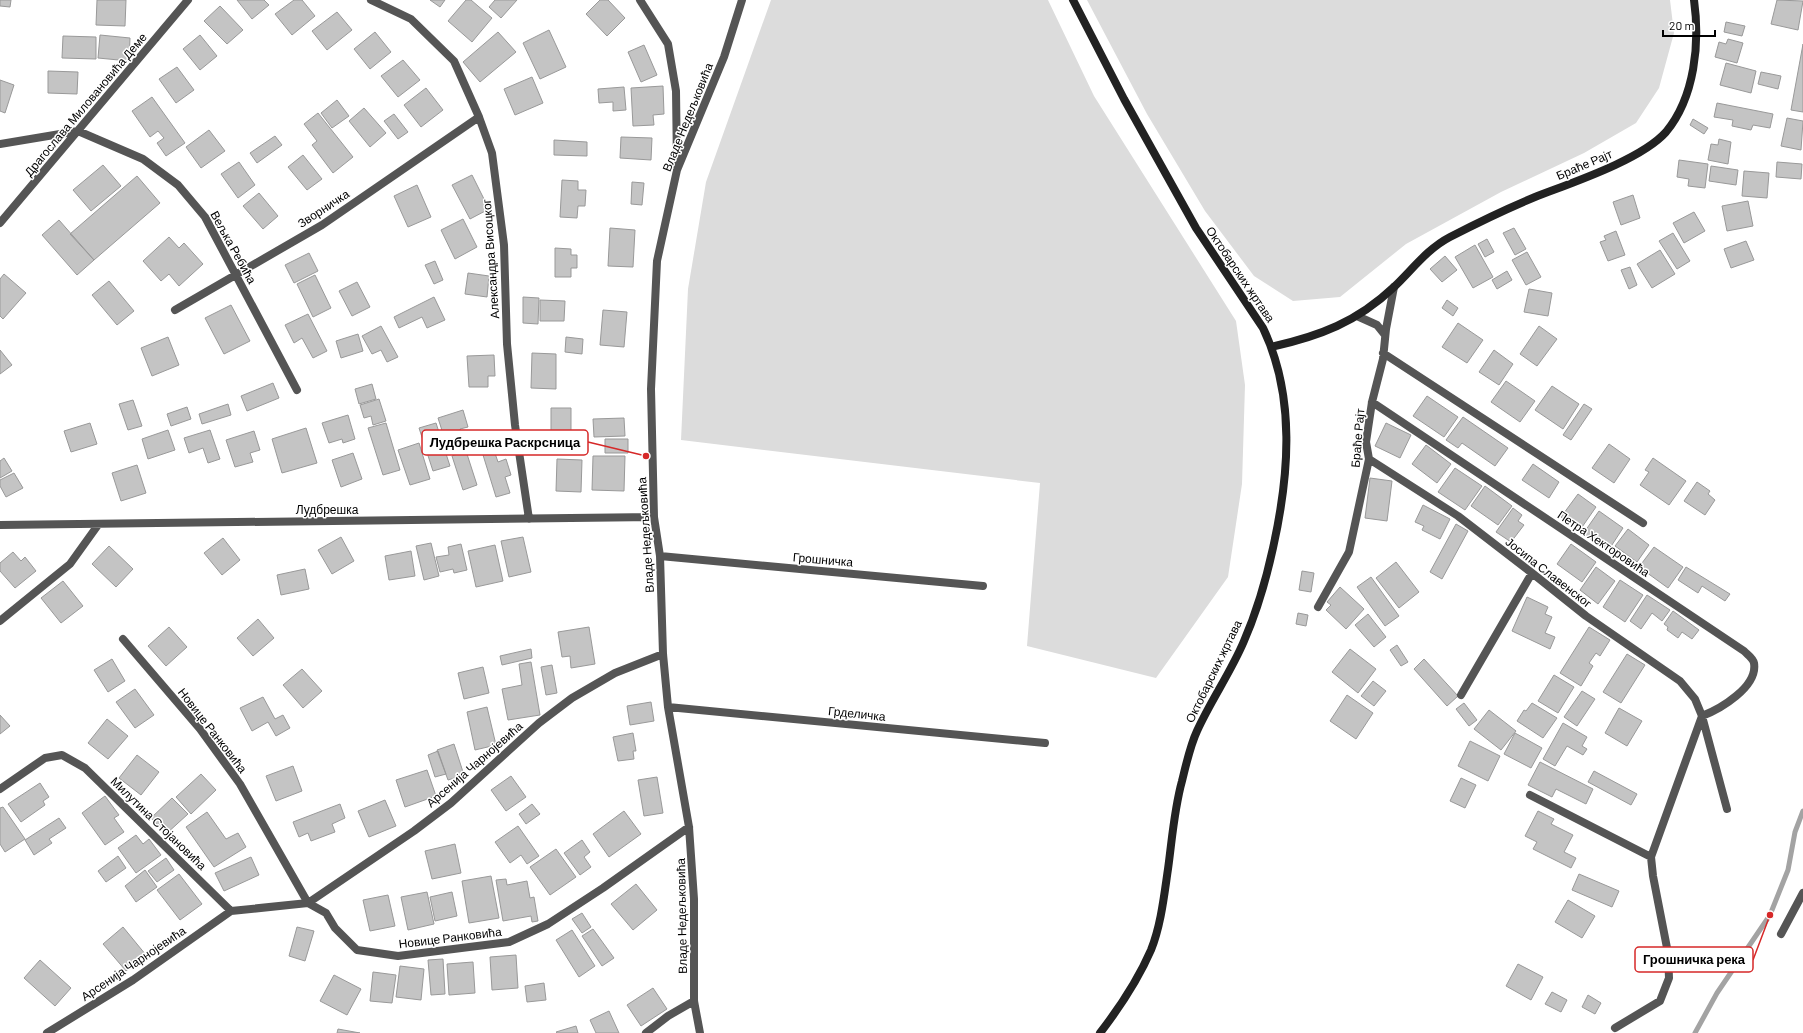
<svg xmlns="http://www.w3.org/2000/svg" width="1803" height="1033" font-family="Barlow,sans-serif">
<rect width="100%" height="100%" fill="#fff"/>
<path fill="#dcdcdc" d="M771 0H1048L1094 96 1236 321 1245 385 1242 484 1228 577 1156 678 1027 646 1040 483 681 440 688 289 706 182Z
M1087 0H1670L1674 33 1659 88 1636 123 1584 153 1501 192 1406 244 1340 297 1293 301 1254 276 1205 211 1147 114Z"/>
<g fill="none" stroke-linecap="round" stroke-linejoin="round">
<path stroke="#a3a3a3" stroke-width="5" d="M1695 1033 1717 993 1770 915 1788 870 1795 832 1803 811"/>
</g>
<path fill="#c4c4c4" stroke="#999" d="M0 0H11L10 7 0 6Z
M97 0H126L125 26 96 25Z
M237 0H264L269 5 252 19Z
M294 0H302L315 16 292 35 275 14Z
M430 0H445L440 7Z
M466 0H471L492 18 472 42 448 21Z
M495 0H517L501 18 489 7Z
M600 0H608L625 18 607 36 586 14Z
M1777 0 1803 1 1798 30 1771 24Z
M220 6 243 30 227 44 204 21Z
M337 12 352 30 327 50 312 31Z
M1726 22 1745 26 1742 36 1724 32Z
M549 30 566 67 540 79 523 43Z
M375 32 391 52 370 69 354 49Z
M498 32 516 52 480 82 463 62Z
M100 35 130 38 129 61 98 58Z
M200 35 217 56 200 70 183 49Z
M63 36 96 37V59L62 58Z
M1728 39 1743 43 1737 63 1715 57 1719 42 1726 44Z
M1803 44V112L1791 110Z
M644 45 657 75 641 82 628 52Z
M403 60 420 80 398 97 381 76Z
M1726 63 1756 71 1751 93 1720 85Z
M177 67 194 90 176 103 159 79Z
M48 71 78 72 77 94 48 93Z
M1761 72 1781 76 1778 89 1758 84Z
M532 77 543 103 515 115 504 89Z
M0 80 14 85 5 113 0 111Z
M663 86 664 114 653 115 654 125 633 126 631 88Z
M624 87 626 110 613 111V102L599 103 598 89Z
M426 88 443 110 421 127 404 105Z
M152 97 185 143 166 156 157 143 164 138 158 131 150 137 132 111Z
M337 100 349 116 332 128 321 113Z
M1717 103 1773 114 1770 128 1753 125 1751 130 1732 126 1733 120 1714 117Z
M364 108 386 133 370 147 349 121Z
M318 113 353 157 333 173 312 145 317 141 304 124Z
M394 114 408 132 398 139 384 121Z
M1787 118 1803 121 1801 150 1781 146Z
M1693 119 1708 128 1704 134 1690 125Z
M209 130 225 151 201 168 186 147Z
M275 136 282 145 257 163 250 153Z
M621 137 652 138 651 160 620 158Z
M1719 139 1731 142 1728 164 1708 160 1711 144 1718 145Z
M554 140 587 142V156L554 155Z
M303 155 322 179 307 190 288 167Z
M1679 160 1708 164 1705 188 1688 186 1689 179 1677 177Z
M239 162 255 185 238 198 221 174Z
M1777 162 1802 164 1801 179 1776 177Z
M103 165 121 186 91 211 73 190Z
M1711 166 1738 170 1736 185 1709 181Z
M1744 171 1769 173 1767 198 1742 196Z
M472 175 489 209 470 219 452 185Z
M137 176 160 203 94 260 70 234Z
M562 180 578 181V190H586L585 206H578L577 218 560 217Z
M632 182 644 183 642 205 631 204Z
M417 185 431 217 408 227 394 196Z
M259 193 278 216 263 229 243 206Z
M1633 195 1640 218 1621 225 1613 202Z
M1748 201 1753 226 1727 231 1722 206Z
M1694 212 1705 231 1684 243 1673 223Z
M463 219 477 247 455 259 441 230Z
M59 220 94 260 77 275 42 235Z
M610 228 635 230 633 267 608 266Z
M1514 228 1526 249 1515 255 1503 233Z
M1616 231 1625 255 1608 261 1600 242 1606 240 1604 236Z
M1673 233 1690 261 1677 269 1659 241Z
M169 237 179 248 184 243 203 264 179 286 169 274 161 281 143 261Z
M1487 239 1494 252 1485 257 1478 244Z
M1746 241 1754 260 1731 268 1724 249Z
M1475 245 1493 277 1473 288 1455 257Z
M555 248 571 249V255H577V268H571V277H555Z
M1660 250 1675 274 1652 288 1637 264Z
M1527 252 1541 277 1526 285 1512 260Z
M309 253 318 271 294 283 285 265Z
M1445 256 1457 270 1442 282 1430 269Z
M435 261 443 280 434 284 425 265Z
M1630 267 1637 285 1629 289 1621 270Z
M1507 271 1512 280 1497 289 1492 280Z
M468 273 489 276 487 297 465 294Z
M4 274 26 293 3 319 0 316V279Z
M315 275 331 308 313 317 297 284Z
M109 281 134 311 117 325 92 295Z
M357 282 370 307 352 316 339 291Z
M1529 289 1552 293 1548 316 1524 312Z
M434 297 445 320 427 328 422 317 399 328 394 317Z
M523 297 539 298 538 324 523 323Z
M540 300 565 301 564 321H540Z
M1447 300 1458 308 1453 316 1442 308Z
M231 305 250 341 224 354 205 318Z
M603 310 627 312 624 347 600 345Z
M308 314 327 351 313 358 302 338 294 343 285 325Z
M1458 323 1483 340 1467 363 1442 347Z
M381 326 398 357 387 362 381 350 372 354 362 336Z
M1539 326 1557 339 1537 366 1520 354Z
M358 334 363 351 341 358 336 341Z
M168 337 179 365 152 376 141 348Z
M566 337 583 339 582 354 565 352Z
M0 350 12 365 0 374Z
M1494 350 1513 364 1499 385 1479 372Z
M532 353 556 354V389L531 388Z
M494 355 495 376H488V387H469L467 356Z
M1506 381 1535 401 1520 422 1491 402Z
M273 383 279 398 247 411 241 396Z
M372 384 376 399 359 404 355 389Z
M1552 386 1579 404 1563 429 1535 410Z
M1427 396 1458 417 1444 437 1413 416Z
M379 399 386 421 373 425 371 416 364 418 360 405Z
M133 400 142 426 128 430 119 404Z
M228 404 231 415 202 424 199 414Z
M1584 404 1592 409 1571 440 1563 435Z
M187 407 191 419 171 426 167 414Z
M551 408H571V435H551Z
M463 410 468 427 460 429 463 438 446 443 438 418Z
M348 415 355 439 343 443 342 439 329 443 322 423Z
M1463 417 1508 448 1495 466 1462 443 1458 448 1446 440Z
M624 418 625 436 594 437 593 419Z
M90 423 97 444 71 452 64 431Z
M386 423 400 470 383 475 368 428Z
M436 423 450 466 433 471 419 428Z
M1386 423 1411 435 1400 458 1375 446Z
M306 428 317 463 282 473 272 439Z
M168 430 175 450 148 459 142 439Z
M210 430 220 459 208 463 203 448 189 453 184 438Z
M254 431 260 450 250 453 253 462 235 467 226 440Z
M490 439 498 462 506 459 511 475 505 477 510 493 496 497 479 442Z
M605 439H628V453H605Z
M419 443 430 479 410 485 398 450Z
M1609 444 1630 459 1614 483 1592 468Z
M1426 445 1451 464 1437 483 1412 464Z
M466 451 477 485 463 490 452 456Z
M353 453 362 479 341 487 332 460Z
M593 456H625L624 491 592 490Z
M4 458 12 471 0 478V461Z
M1653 458 1686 481 1669 505 1640 485 1649 472 1645 470Z
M557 459 582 460 581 492 556 491Z
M1533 464 1559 482 1549 498 1522 480Z
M137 465 146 493 121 501 112 473Z
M1455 468 1482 486 1465 510 1438 492Z
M14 473 23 488 6 497 0 486V480Z
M1370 478 1392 481 1387 521 1365 518Z
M1697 482 1710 491 1708 494 1715 500 1705 515 1684 501Z
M1485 486 1512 506 1498 525 1471 506Z
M1578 494 1596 507 1580 530 1561 517Z
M1423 505 1450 519 1440 539 1422 530 1424 526 1415 522Z
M1513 508 1522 515 1518 521 1524 525 1511 542 1496 532Z
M1599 511 1623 528 1608 551 1583 534Z
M1456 524 1468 531 1442 579 1430 572Z
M1628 529 1649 545 1637 562 1615 546Z
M341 537 354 561 332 574 318 550Z
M523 537 531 572 509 577 501 541Z
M223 538 240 560 222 575 204 553Z
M431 543 439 576 424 580 416 546Z
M461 544 467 570 454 573 453 569 440 572 436 557 449 555 448 547Z
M1571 544 1596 562 1582 582 1557 564Z
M495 545 503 581 476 587 468 551Z
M109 546 133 569 116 587 92 564Z
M1654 547 1683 567 1668 588 1639 567Z
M411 551 415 576 389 580 385 556Z
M13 552 21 561 25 557 36 571 15 588 0 571V563Z
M1396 562 1419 592 1399 608 1376 578Z
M1596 567 1615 581 1598 604 1580 590Z
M1686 567 1730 594 1725 601 1702 586 1698 593 1678 580Z
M305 569 309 589 281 595 277 575Z
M1302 571 1314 573 1311 592 1299 590Z
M1371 577 1399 616 1385 626 1357 587Z
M1620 580 1643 595 1625 622 1603 607Z
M63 581 83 606 61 623 41 598Z
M1340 587 1364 609 1346 629 1326 610 1331 605 1327 602Z
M1647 595 1670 610 1662 621 1652 613 1641 629 1630 621Z
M1527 597 1548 607 1545 614 1552 617 1545 633 1555 637 1550 649 1512 631Z
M1673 611 1699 630 1692 639 1682 632 1678 638 1667 630 1668 627 1664 624Z
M1298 613 1308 615 1306 626 1296 624Z
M1368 614 1386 637 1374 647 1355 625Z
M258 619 274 638 253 656 237 638Z
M169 627 187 647 166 666 148 646Z
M589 627 595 664 571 668 570 656 562 657 558 632Z
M1589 627 1610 640 1600 656 1596 653 1589 663 1593 666 1581 686 1560 673Z
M1397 645 1408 662 1401 666 1390 650Z
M531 649 532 658 502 665 500 656Z
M1350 649 1376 669 1358 693 1332 672Z
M1627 654 1645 665 1621 703 1603 692Z
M112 659 125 681 108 692 94 670Z
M1424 659 1458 696 1447 706 1414 669Z
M531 662 540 715 508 720 502 689 522 685 519 664Z
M552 665 557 693 546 695 541 667Z
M483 667 489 693 464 699 458 673Z
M302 669 322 691 303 708 283 685Z
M1554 675 1574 687 1558 713 1538 701Z
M1373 681 1386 691 1374 706 1361 696Z
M135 689 154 715 135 728 116 702Z
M1582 691 1595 699 1577 726 1564 717Z
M1347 695 1373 713 1356 739 1330 721Z
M263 697 275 719 283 715 290 728 276 736 268 722 252 731 240 708Z
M651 702 654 721 630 725 627 706Z
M1464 703 1477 720 1469 726 1456 709Z
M1532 703 1557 718 1543 738 1517 721 1524 710 1526 711Z
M487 707 496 745 475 750 467 712Z
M1619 708 1642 721 1627 746 1605 733Z
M1489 710 1516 731 1501 750 1474 729Z
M0 715 10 726 0 734Z
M107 719 128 736 108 759 88 743Z
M1563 723 1587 737 1582 746 1587 749 1583 755 1567 746 1555 766 1543 759Z
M633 733 636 751H633L634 759 618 761 613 737Z
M1515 733 1542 748 1531 768 1504 754Z
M1470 741 1500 756 1488 781 1458 766Z
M454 744 464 775 448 780 437 750Z
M438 751 446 774 435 777 428 755Z
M137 755 159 772 141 795 119 778Z
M1540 762 1593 789 1586 804 1556 789 1552 797 1528 785Z
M293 766 302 791 276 801 266 776Z
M427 770 436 796 405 807 396 780Z
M1594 771 1637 794 1631 805 1588 782Z
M201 774 216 790 191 814 176 797Z
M511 776 526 797 506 811 491 790Z
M657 777 663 813 644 816 638 780Z
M1461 778 1476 785 1465 808 1450 801Z
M40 783 49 797 43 801 45 805 21 822 8 804Z
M105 796 119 815 114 818 124 832 105 845 82 813Z
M172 798 188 814 166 834 151 818Z
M385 800 396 826 369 837 358 811Z
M340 804 345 818 332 824 335 832 311 841 308 833 299 837 293 822Z
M532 804 540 814 526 824 519 814Z
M3 807 25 839 5 852 0 844V808Z
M624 811 641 834 609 857 593 834Z
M1538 811 1554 819 1551 824 1573 835 1564 852 1576 858 1571 868 1533 849 1537 842 1525 836Z
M207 812 226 839 238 833 246 847 214 867 186 827Z
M59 818 66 828 49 839 52 843 34 855 25 840Z
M518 826 539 856 527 864 521 855 510 863 495 842Z
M136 835 143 844 149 839 161 855 136 873 118 848Z
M582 840 590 852 584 857 591 867 580 875 564 853Z
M455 844 461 873 432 879 425 851Z
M556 849 576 877 550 895 530 867Z
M118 856 126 868 106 882 98 871Z
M251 857 259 875 224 891 215 873Z
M166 858 174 870 157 882 148 871Z
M145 870 157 887 136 902 125 886Z
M179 874 202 904 180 920 157 890Z
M1579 874 1619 891 1612 907 1572 890Z
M491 876 499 918 469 923 462 881Z
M506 879 507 885 527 881 530 898 534 897 538 921 532 922 531 916 503 921 496 880Z
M636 884 657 910 633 930 611 904Z
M427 892 434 924 408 930 401 897Z
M452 892 457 916 435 921 430 897Z
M388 895 395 926 370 931 363 900Z
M1568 900 1595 916 1582 938 1555 922Z
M582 913 591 927 582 933 572 919Z
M123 927 146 955 126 971 103 944Z
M297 927 314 931 305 961 289 956Z
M593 929 614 958 602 966 582 936Z
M572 930 595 966 579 977 556 940Z
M516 955 518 988 492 990 490 957Z
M443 959 445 994 431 995 428 960Z
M40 960 71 988 55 1006 24 978Z
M473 962 475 993 449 995 447 964Z
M1518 964 1543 977 1531 1000 1506 986Z
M400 966 424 969 421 1000 396 997Z
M373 972 396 975 392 1003 370 1001Z
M334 975 361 989 347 1015 320 1001Z
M544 983 546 1000 527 1002 525 986Z
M653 988 667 1009 641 1026 627 1005Z
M1552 992 1567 1000 1561 1012 1545 1004Z
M1588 995 1601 1003 1595 1014 1582 1007Z
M609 1011 619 1033H596L590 1020Z
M576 1026 578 1033H557L556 1032Z
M338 1029 360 1033H337Z"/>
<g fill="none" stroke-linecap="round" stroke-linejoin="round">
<path stroke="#555" stroke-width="8" d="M371 0 411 19 454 61 479 117 492 153 504 245 507 344 515 425 529 519
M640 0 668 44 676 91 677 166
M0 144 78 131 143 159 178 185 205 217 297 390
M0 223 188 0
M175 310 322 225 479 117
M1357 316 1377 325 1385 335
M1383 353 1643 523
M1372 402 1744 651C1748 655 1753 658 1754 663 1758 687 1720 709 1702 716
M1369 459 1458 516 1532 573 1586 616 1680 681 1695 699 1702 716 1727 809
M0 525 654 517
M660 556 983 586
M1318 607 1349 552 1369 459 1366 442 1372 402 1383 359 1386 329 1394 287
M0 621 70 564 98 525
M123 639 200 729 240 784 308 903 326 913 335 928 357 950 398 956 509 942 548 924 603 888 689 827
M1461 695 1532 573
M668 707 1045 743
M0 789 45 758 62 755 85 768 231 911 308 903 414 831 451 803 539 723 572 698 615 673 663 654
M1530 795 1651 857 1702 716
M1781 934 1803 893
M1615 1028 1660 1001 1669 978 1668 953 1653 876 1651 857
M47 1033 133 980 231 911
M646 1033 668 1016 694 1001
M700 1033 694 1001V899L689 827 668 707 663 654 660 556 654 517 651 389 657 261 677 170 724 57 742 0"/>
<path stroke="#222" stroke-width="8" d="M1073 0 1124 99 1196 228 1263 328C1296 397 1289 476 1273 548 1266 580 1257 611 1244 641 1231 672 1211 700 1197 731 1190 746 1186 765 1182 781 1174 810 1172 840 1168 869 1164 896 1161 925 1151 950 1138 980 1120 1007 1100 1033
M1271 347C1320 336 1357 322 1394 287 1412 270 1427 249 1450 237 1477 223 1506 209 1535 197 1571 183 1641 160 1666 132 1695 97 1700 43 1694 0"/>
</g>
<g text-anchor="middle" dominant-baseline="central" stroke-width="3" stroke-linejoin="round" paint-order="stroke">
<g font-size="12" fill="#000" stroke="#fff">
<text transform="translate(85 104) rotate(-50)">Драгослава Миловановића Деме</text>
<text transform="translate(687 117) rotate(-68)">Владе Недељковића</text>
<text transform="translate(1584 164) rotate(-23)">Браће Рајт</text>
<text transform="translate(323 208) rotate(-33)">Зворничка</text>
<text transform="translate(234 247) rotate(61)">Вељка Ребића</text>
<text transform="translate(490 259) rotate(-94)">Александра Висоцког</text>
<text transform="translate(1241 274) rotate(56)">Октобарских жртава</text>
<text transform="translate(1357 438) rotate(-85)">Браће Рајт</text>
<text x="327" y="509">Лудбрешка</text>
<text transform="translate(645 535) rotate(-94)">Владе Недељковића</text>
<text transform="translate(1604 543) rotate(34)">Петра Хекторовића</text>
<text transform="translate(823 559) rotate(5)">Грошничка</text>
<text transform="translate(1549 572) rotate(38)">Јосипа Славенског</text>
<text transform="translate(1213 671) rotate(-64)">Октобарских жртава</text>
<text transform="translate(857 713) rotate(6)">Грделичка</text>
<text transform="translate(213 730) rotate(52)">Новице Ранковића</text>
<text transform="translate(474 764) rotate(-41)">Арсенија Чарнојевића</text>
<text transform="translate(159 823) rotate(44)">Милутина Стојановића</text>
<text transform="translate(681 916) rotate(-91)">Владе Недељковића</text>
<text transform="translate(450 937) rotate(-7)">Новице Ранковића</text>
<text transform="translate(133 963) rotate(-34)">Арсенија Чарнојевића</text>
</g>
</g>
<path fill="none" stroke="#d62828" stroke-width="1.5" d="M646 456L588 442M1770 915L1753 960"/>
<g fill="#d62828" stroke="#fff" stroke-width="1.5">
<circle cx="646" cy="456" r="4"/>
<circle cx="1770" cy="915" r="4"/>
</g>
<g fill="#fff" stroke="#d62828" stroke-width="1.5">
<rect x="422" y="430" width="166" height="25" rx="4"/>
<rect x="1635" y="947" width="118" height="25" rx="4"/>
</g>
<g font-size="13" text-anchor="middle" font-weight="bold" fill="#000">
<text x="505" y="447">Лудбрешка Раскрсница</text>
<text x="1694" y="964">Грошничка река</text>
</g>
<path d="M1663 30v6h52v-6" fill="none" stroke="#000000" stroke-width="2"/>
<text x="1669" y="30" font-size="12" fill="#000000" stroke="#ffffff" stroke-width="3" paint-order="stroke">20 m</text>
</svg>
